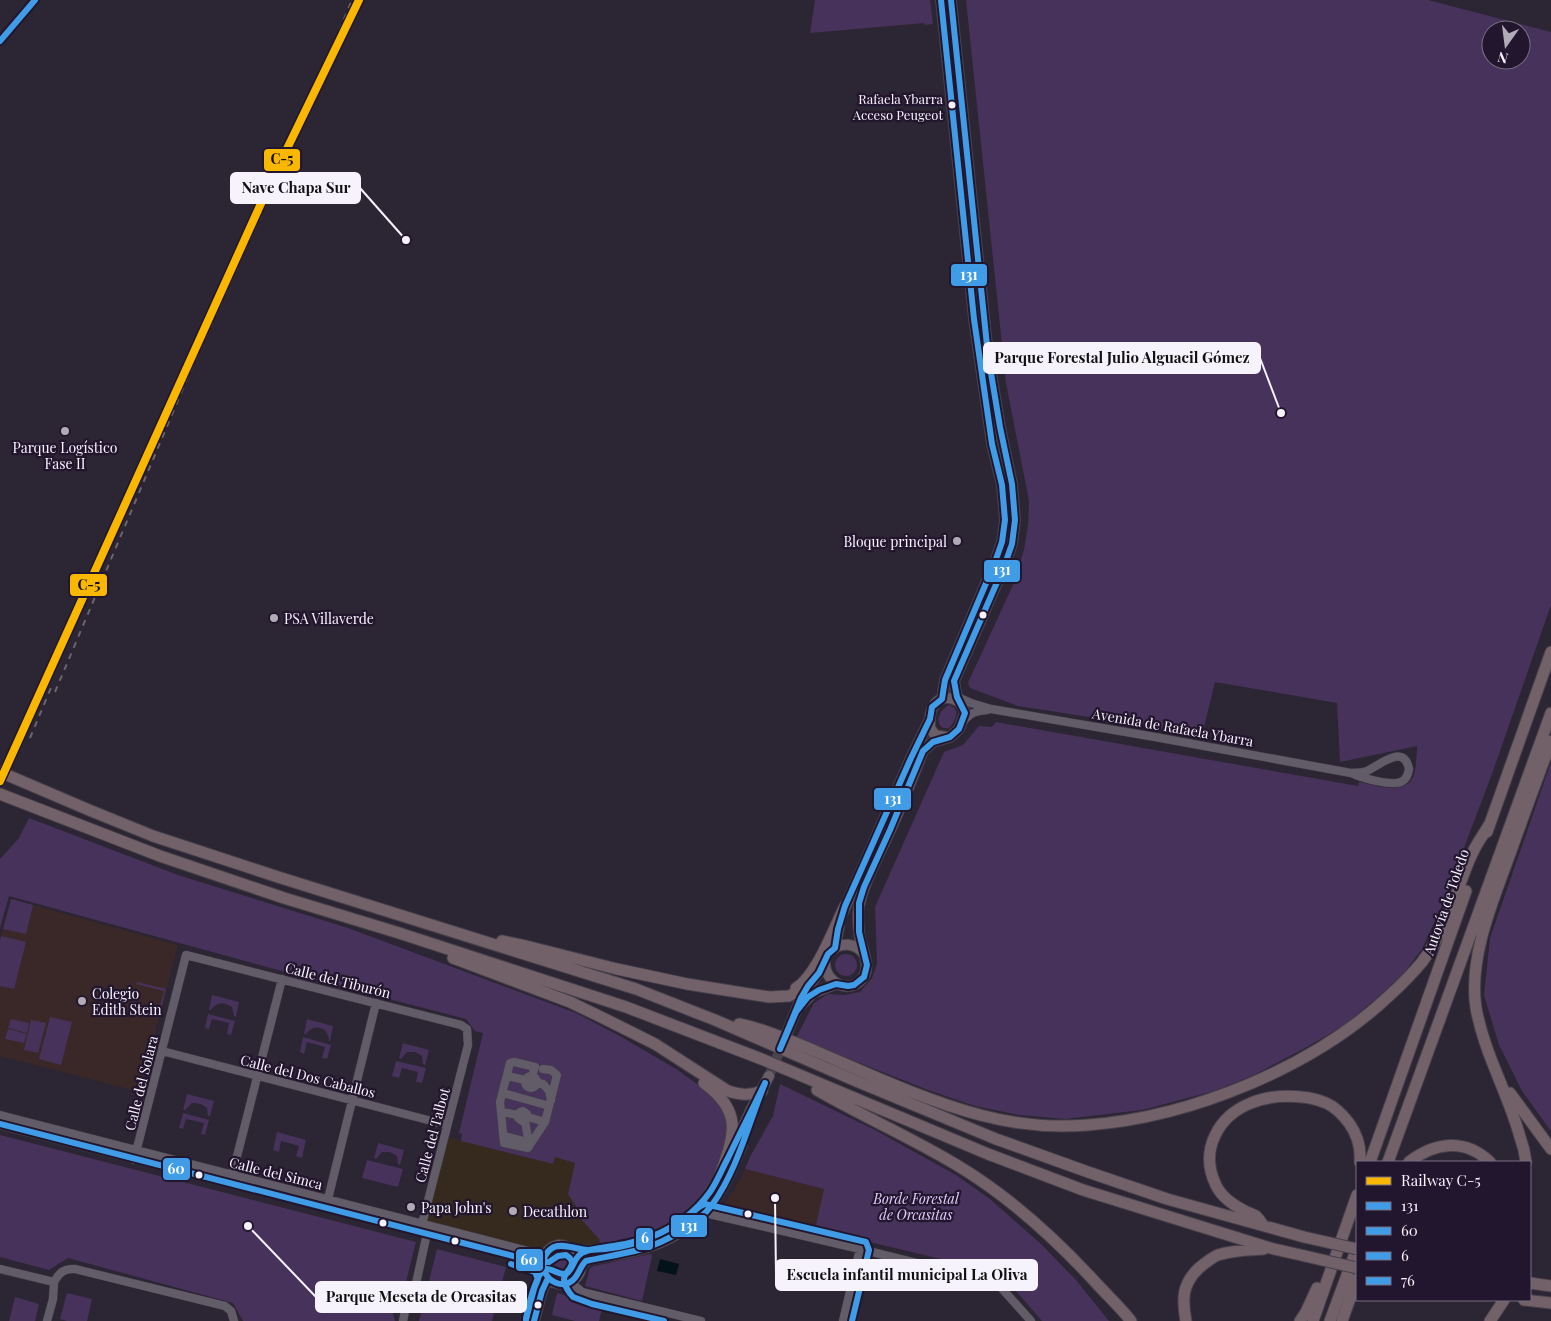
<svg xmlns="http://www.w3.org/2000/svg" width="1551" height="1321" font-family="'Playfair Display',serif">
<rect width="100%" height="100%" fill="#2c2533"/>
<path fill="#362a1f" d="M444 1136 553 1164 555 1157 575 1163 568 1194 579 1211V1217L599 1239 601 1249 570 1247 546 1254 422 1223Z"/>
<path fill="#392827" d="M11 899 178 945 140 1092 0 1056V941Z
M745 1169 824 1189 815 1229 722 1207 734 1190Z"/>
<path fill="#47325b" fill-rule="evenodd" d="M815 0H930L933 24 925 25 924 23 810 33Z
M966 0H1428L1551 32V605L1492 774 1443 903 1422 949 1403 974 1379 996 1342 1027 1303 1049 1254 1075 1214 1091 1142 1110 1065 1119 1019 1115 975 1106 928 1090 796 1038 814 1003 828 994 844 995 860 992 872 978 877 964 875 907 944 752 963 745 979 726 992 727 996 722 1358 786 1359 782C1375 785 1404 796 1413 777 1416 771 1417 753 1417 746L1340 762 1337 703 1215 682 1202 735H1178L1153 727 1018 706 970 688 968 683 1012 587 1024 550 1028 526 1029 501 1006 383ZM1491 30H1521V60H1491Z
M949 705C961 709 956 721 949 728H943C934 721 940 710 949 705Z
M1551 762V1131L1522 1091 1499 1045 1484 995 1490 938Z
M29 818 178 875 348 928 576 1013 618 1035 676 1069 714 1096 724 1111 729 1131 719 1166 711 1182 701 1196 687 1210 669 1223 651 1232 634 1238 600 1244 599 1239 579 1217V1211L568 1194 575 1163 555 1157 553 1164 461 1141 462 1134 459 1133 483 1033 475 1031 466 1019 274 969 9 896 0 928V859L19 838Z
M11 899 33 905 26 934 3 929Z
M1 936 26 942 14 989 0 986V941Z
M835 965a11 11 0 1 1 22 0a11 11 0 1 1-22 0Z
M137 982 166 989 159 1018 131 1011 136 989 139 990 134 1010 157 1016 164 991 136 984Z
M212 995 239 1002 236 1017 234 1016 232 1007C224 1001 216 1002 211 1010H209Z
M208 1014 235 1021 231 1035 227 1034 229 1023 212 1019 209 1029 205 1028Z
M50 1017 72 1022 61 1065 39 1059Z
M11 1019 29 1023 27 1033 8 1028Z
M307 1019 333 1026 330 1041H329C329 1026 313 1023 306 1034H304Z
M31 1020 46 1023 38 1053 24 1050Z
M8 1029 27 1034 24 1043 5 1039Z
M303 1037 331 1045 327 1059 322 1058 325 1047 307 1042 304 1054 300 1052Z
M403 1043 429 1050 425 1065 423 1064 422 1056 415 1052H407L401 1059 399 1058Z
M396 1061 426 1068 422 1083 416 1082 418 1072 402 1068 399 1078 392 1076Z
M780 1084 875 1130 956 1175 990 1199 1041 1244 1076 1280 1109 1321H1042L1002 1275 979 1268 815 1229 824 1189 745 1169 751 1155 773 1116Z
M187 1094 214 1101 210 1116H208L207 1108 201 1104 192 1103 185 1110H183Z
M183 1113 209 1120 205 1135 201 1134 204 1123 186 1119 183 1129 179 1128Z
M277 1132 306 1140 302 1158 296 1156 299 1146 281 1141 279 1152 273 1150Z
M0 1135 416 1242 401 1302 393 1314 395 1321H243L233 1303 68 1258 49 1270 0 1257Z
M378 1143 404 1150 400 1165 398 1164 397 1156 390 1152H382L376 1159 374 1158Z
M367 1160 403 1169 398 1187 362 1178Z
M437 1249 506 1267 492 1321H419Z
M549 1263a12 12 0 1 1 24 0a12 12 0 1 1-24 0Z
M651 1254 652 1256 642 1301 585 1286 590 1268 594 1266Z
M67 1293 92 1299 87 1321H67L60 1319Z
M557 1293 603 1305 599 1321H575L552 1315Z
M15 1297 39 1304 35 1321H9Z"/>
<path fill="#04121a" d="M660 1259 679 1264 676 1275 657 1271Z"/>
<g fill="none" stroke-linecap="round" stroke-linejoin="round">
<path stroke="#4a4451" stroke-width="10" stroke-dasharray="10 5" stroke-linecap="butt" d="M769 1076 783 1043"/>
<g stroke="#46404b" stroke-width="9">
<path id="minor" d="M0 41 35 0
M957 697 971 703 991 709 1155 737 1351 773C1361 778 1391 786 1401 782 1407 779 1408 774 1409 769 1404 743 1380 765 1367 771 1362 773 1356 773 1351 773
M963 722C970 713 975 711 987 710
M162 1051 447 1125
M507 1076 543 1084 549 1091 551 1100
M525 1082a6 6 0 1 1 12 0a6 6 0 1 1-12 0Z
M503 1093 546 1105
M502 1112 518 1115 520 1112 523 1111 527 1114 526 1119 522 1121 518 1118V1115
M0 1115 532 1252 546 1254
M528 1117 545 1122 557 1075 551 1070 543 1069
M525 1120 528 1139 531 1143 528 1148 504 1143 500 1102 510 1063 514 1062 535 1067 532 1076
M0 1125 530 1260 543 1265
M505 1136 531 1143 545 1122
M134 1160 186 955 461 1025 467 1029 468 1045 420 1232
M232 1176 282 979
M328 1199 376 1003
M705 1213 860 1249 997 1283 1031 1321
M0 1269 54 1282C59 1273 64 1268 75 1269L225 1306 231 1311 234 1321
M573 1280 574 1285 582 1292 701 1321
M47 1321 53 1299 54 1282
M403 1321 405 1311 413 1297 428 1229
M843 1321 860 1249"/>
</g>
<g stroke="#46404b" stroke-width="12">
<path id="major" d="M941 0 974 319 992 444 1002 485 1005 520 1002 542 995 562 945 680 942 699
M946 737 935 735 930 728C930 721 929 713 933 707 939 695 953 696 961 704
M843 912 911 758 930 719
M835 948 839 926
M831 950C842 942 855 943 863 953
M825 963C825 984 852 996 864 976 871 964 860 945 859 932 858 922 857 911 860 902 865 879 878 857 888 835 901 808 912 779 923 751L933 742 950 737 959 729 965 713 963 708 957 697 954 681 1005 564 1012 544 1015 520 1012 484 1000 427 988 355 951 0
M801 1005 813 993 836 984
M787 1033 801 998 825 963
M731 1153 750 1112 769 1076
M573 1249C594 1271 568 1293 550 1280 537 1270 542 1248 559 1245 565 1245 569 1248 574 1249 580 1251 587 1250 593 1250 632 1248 672 1234 699 1206 710 1195 717 1181 724 1168
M582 1264 589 1259C607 1256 625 1254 642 1249 667 1242 694 1227 710 1206 725 1188 733 1165 742 1145
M534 1321 542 1291 548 1278"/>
</g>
<g stroke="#46404b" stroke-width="13">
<path id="highway" d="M0 772 89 810 153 836 278 877 636 989 715 1020 856 1081 996 1139 1088 1172 1167 1199 1304 1237
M0 794 160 856 284 898 399 933 626 1007 764 1060 988 1154 1083 1190 1270 1248 1305 1256
M1487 832 1551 652
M502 941 526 946 617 969 687 984 769 997 789 996 808 986
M453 958 570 1002 601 1017 655 1044 728 1091C740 1095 750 1096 762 1091
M796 988C816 977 834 928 845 906
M739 1024C765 1029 791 1041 815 1051 869 1074 924 1100 980 1115 1014 1124 1053 1128 1088 1125 1192 1117 1314 1067 1390 995 1401 985 1412 974 1422 962 1440 938 1451 910 1461 881 1465 872 1468 861 1473 852 1477 843 1484 834 1489 825
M704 1083C744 1112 734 1136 720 1175
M817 1090C862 1116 910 1137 955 1164 1009 1196 1055 1238 1097 1284 1108 1296 1121 1308 1131 1321
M1510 1093 1551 1149
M1370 1162 1466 891
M1388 1162 1551 713
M1409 1162C1435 1142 1465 1138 1490 1162
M1526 1162C1525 1153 1523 1145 1520 1137 1508 1093 1484 1053 1476 1008 1468 957 1494 898 1511 851 1524 814 1538 777 1551 741
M1263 1225C1261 1222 1258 1218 1256 1216 1253 1214 1248 1213 1245 1211 1233 1205 1220 1196 1215 1183 1200 1150 1218 1116 1251 1103 1272 1094 1305 1094 1326 1103 1335 1107 1343 1115 1349 1123 1357 1134 1361 1148 1360 1162
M1530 1283 1551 1286
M1524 1300 1551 1303
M1186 1321C1182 1299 1182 1284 1199 1268 1205 1263 1211 1258 1218 1255 1233 1250 1249 1250 1264 1249
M1300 1321 1306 1312 1317 1288
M1313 1321 1357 1195
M1330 1321 1357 1248
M1342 1321 1357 1279
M1490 1321 1504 1300"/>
</g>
<use href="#minor" stroke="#625c68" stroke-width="8"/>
<use href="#major" stroke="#6a5e68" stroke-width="10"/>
<use href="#highway" stroke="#726169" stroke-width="11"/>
<path stroke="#69656e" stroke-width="2" stroke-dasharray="6 6" stroke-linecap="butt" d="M55 692 192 367 285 161 352 0
M30 738 53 683"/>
<g stroke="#46404b" stroke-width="13" stroke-linecap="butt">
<path id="highway-bridge" d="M1304 1237 1357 1249
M1305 1256 1357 1268"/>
</g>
<use href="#highway-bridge" stroke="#726169" stroke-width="11"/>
<g stroke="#22162e" stroke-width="10">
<path id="bus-1" d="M780 1049 801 998 808 986 819 973 828 954 835 948 838 929 845 906 911 758 930 719 932 707 942 699 945 680 995 562 1002 542 1005 520 1002 485 992 444 974 319 941 0
M780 1049 796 1012 808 997 819 990 836 984 848 986 854 985 864 977 867 965 859 932V903L864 887 890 830 923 751 933 742 950 737 959 729 965 713 957 697 954 681 1005 564 1012 544 1015 520 1012 484 1000 427 988 355 951 0
M765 1083C749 1122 737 1171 712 1205 697 1225 665 1242 642 1249 624 1254 604 1257 586 1261 580 1266 579 1275 573 1280 563 1289 547 1282 544 1269 541 1261 546 1251 554 1247 564 1243 578 1250 588 1250 608 1250 629 1246 647 1239 672 1229 695 1213 710 1192 717 1182 722 1169 728 1158 740 1133 753 1108 765 1083Z
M534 1321 542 1291 548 1278"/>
</g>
<g stroke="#22162e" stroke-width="10">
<path id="bus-2" d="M0 1124 537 1262H549L558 1256 566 1255C580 1264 565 1270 564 1279 564 1285 569 1293 573 1297L592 1304 664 1321
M511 1264 535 1272 538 1279 534 1289 526 1319"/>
</g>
<g stroke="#22162e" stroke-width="10">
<path id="bus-3" d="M526 1319C528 1309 535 1271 547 1269 553 1269 559 1275 566 1274 574 1269 573 1258 582 1253 593 1247 607 1248 619 1245 633 1243 647 1238 660 1233 668 1229 676 1225 684 1220 691 1215 697 1206 705 1204L866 1242 869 1250 852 1321"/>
</g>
<g stroke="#22162e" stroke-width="10">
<path id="bus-4" d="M0 41 35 0"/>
</g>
<use href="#bus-1" stroke="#409ce6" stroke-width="6"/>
<use href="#bus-2" stroke="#409ce6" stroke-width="6"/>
<use href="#bus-3" stroke="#409ce6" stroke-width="6"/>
<use href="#bus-4" stroke="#409ce6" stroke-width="6"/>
<g stroke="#22162e" stroke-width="11">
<path id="rail-1" d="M0 781 268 188 359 0"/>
</g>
<use href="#rail-1" stroke="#fab700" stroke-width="8"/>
</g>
<g fill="#f7f3fd" stroke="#22162e" stroke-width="2">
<circle cx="952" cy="105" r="4.5"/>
<circle cx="983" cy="615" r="4.5"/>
<circle cx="199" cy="1175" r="4.5"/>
<circle cx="748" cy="1214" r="4.5"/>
<circle cx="383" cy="1223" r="4.5"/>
<circle cx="455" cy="1241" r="4.5"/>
<circle cx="538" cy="1305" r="4.5"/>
</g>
<g fill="#b0abb6" stroke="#22162e" stroke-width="2">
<circle cx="65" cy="431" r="5"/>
<circle cx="957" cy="541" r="5"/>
<circle cx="274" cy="618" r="5"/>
<circle cx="82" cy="1001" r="5"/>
<circle cx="411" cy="1207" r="5"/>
<circle cx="513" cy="1211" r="5"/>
</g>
<g text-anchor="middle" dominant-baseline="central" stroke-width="4.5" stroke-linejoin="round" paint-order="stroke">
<g font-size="13" fill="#f7f3fd" stroke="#22162e" text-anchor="end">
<text x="943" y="98">Rafaela Ybarra<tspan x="943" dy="16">Acceso Peugeot</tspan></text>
</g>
<g font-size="14" fill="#f7f3fd" stroke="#22162e" text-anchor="start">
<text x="65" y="447" text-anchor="middle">Parque Logístico<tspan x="65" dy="16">Fase II</tspan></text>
<text x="947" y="541" text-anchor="end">Bloque principal</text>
<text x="284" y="618">PSA Villaverde</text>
<text x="92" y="993">Colegio<tspan x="92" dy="16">Edith Stein</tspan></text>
<text x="421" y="1207">Papa John's</text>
<text x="523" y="1211">Decathlon</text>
</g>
<g font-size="14" fill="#f7f3fd" stroke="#22162e">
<text transform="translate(1173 727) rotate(10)">Avenida de Rafaela Ybarra</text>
<text transform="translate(1446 902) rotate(-71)">Autovía de Toledo</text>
<text transform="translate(338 980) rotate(14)">Calle del Tiburón</text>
<text transform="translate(308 1076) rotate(14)">Calle del Dos Caballos</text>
<text transform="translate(141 1083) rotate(-76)">Calle del Solara</text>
<text transform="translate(432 1135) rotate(-75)">Calle del Talbot</text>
<text transform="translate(276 1173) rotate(14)">Calle del Simca</text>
</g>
<g font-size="14" font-style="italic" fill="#e2cbfc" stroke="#22162e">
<text x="916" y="1198">Borde Forestal<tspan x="916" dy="16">de Orcasitas</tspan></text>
</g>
</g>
<path fill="none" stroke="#f7f3fd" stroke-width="2" d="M406 240L360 188M1281 413L1260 358M775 1198L776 1275M248 1226L316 1297"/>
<g fill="#f7f3fd" stroke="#22162e" stroke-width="2">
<circle cx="406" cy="240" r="5"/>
<circle cx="1281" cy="413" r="5"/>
<circle cx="775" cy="1198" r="5"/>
<circle cx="248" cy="1226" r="5"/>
</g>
<g fill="#f7f3fd" stroke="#f7f3fd" stroke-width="2">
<rect x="231" y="173" width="129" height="30" rx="5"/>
<rect x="984" y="343" width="276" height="30" rx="5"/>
<rect x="776" y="1260" width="261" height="30" rx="5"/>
<rect x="316" y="1282" width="210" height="30" rx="5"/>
</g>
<g font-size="15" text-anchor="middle" font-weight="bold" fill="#111">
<text x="296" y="193">Nave Chapa Sur</text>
<text x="1122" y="363">Parque Forestal Julio Alguacil Gómez</text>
<text x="907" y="1280">Escuela infantil municipal La Oliva</text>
<text x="421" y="1302">Parque Meseta de Orcasitas</text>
</g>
<g stroke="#22162e" stroke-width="2">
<rect x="263" y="148" width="38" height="24" rx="5" fill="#fab700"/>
<rect x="950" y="263" width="38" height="24" rx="5" fill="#409ce6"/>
<rect x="983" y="559" width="38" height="24" rx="5" fill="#409ce6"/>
<rect x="69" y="573" width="39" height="24" rx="5" fill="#fab700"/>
<rect x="873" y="787" width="39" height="24" rx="5" fill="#409ce6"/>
<rect x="162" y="1157" width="29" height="24" rx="5" fill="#409ce6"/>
<rect x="670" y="1214" width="38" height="24" rx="5" fill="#409ce6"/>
<rect x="635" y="1227" width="19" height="24" rx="5" fill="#409ce6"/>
<rect x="515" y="1248" width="29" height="24" rx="5" fill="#409ce6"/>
</g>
<g font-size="14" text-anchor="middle" font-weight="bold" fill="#fff">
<text x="969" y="280">131</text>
<text x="1002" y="575">131</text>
<text x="893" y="804">131</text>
<text x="176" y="1174">60</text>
<text x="689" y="1231">131</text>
<text x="645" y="1243">6</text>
<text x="529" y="1265">60</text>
</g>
<g font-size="14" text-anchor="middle" font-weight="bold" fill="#111">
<text x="282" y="164">C-5</text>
<text x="89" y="590">C-5</text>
</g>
<rect x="1356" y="1161" width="175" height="140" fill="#22162e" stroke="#776e81"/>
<rect x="1366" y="1177" width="25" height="8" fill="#fab700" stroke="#776e81"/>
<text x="1401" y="1186" font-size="15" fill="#f7f3fd">Railway C-5</text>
<rect x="1366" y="1202" width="25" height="8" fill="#409ce6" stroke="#776e81"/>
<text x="1401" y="1211" font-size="15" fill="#f7f3fd">131</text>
<rect x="1366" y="1227" width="25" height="8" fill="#409ce6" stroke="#776e81"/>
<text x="1401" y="1236" font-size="15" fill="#f7f3fd">60</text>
<rect x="1366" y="1252" width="25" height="8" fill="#409ce6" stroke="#776e81"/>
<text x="1401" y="1261" font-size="15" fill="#f7f3fd">6</text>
<rect x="1366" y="1277" width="25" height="8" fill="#409ce6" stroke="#776e81"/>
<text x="1401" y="1286" font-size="15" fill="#f7f3fd">76</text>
<g transform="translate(1506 45) rotate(194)"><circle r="24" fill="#22162e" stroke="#776e81"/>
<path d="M0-4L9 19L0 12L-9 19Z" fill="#b0abb6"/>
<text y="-8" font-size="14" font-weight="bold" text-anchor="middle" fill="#f7f3fd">N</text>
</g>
</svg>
